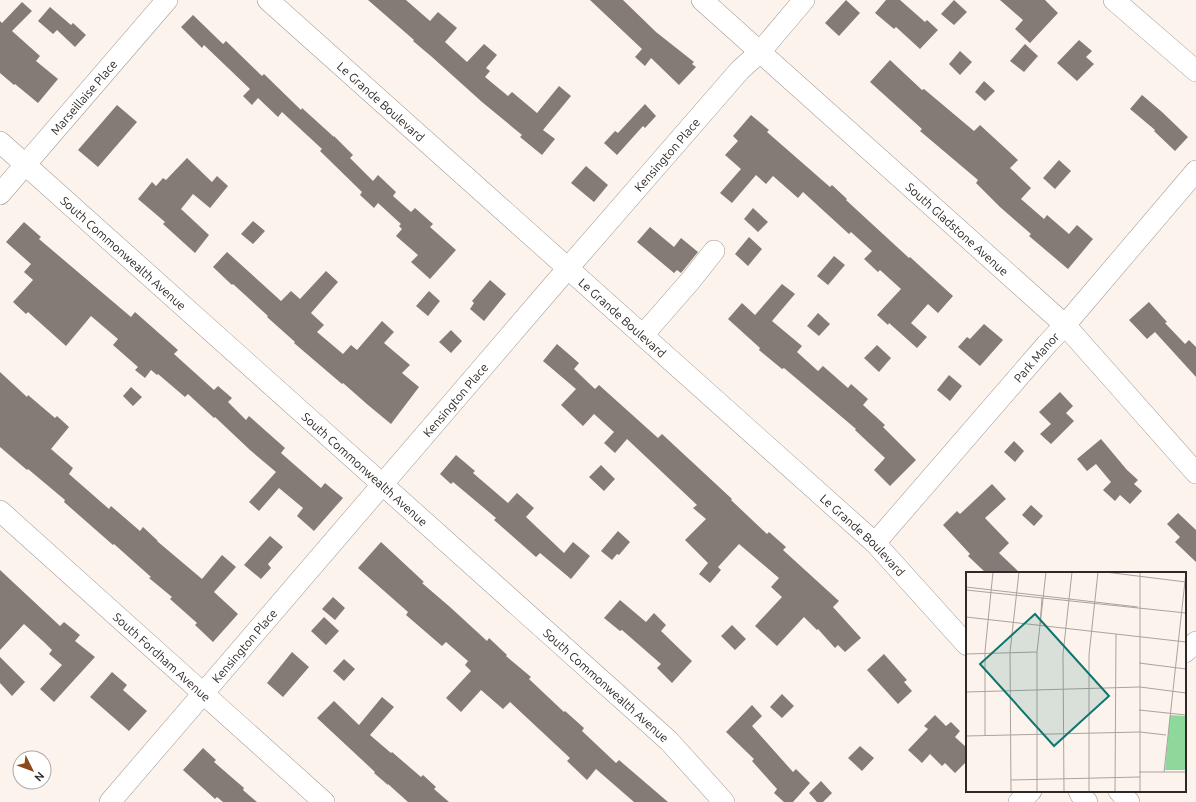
<svg xmlns="http://www.w3.org/2000/svg" width="1196" height="802" font-family="Ubuntu,sans-serif">
<rect width="100%" height="100%" fill="#fdf3ed"/>
<path fill="#847b76" d="M368 0H406L430 21 438 12 457 28 445 42 467 62 484 44 497 55 486 68 490 71 485 77 508 96 512 92 537 113 559 86 571 96 543 130 555 139 542 155 520 137 522 135 482 102 432 57 413 41 414 40Z
M590 0H623L656 32 694 62 692 64 696 67 679 85 651 58 645 66 635 57 642 49Z
M846 0 860 13 839 36 825 23Z
M886 0H900L925 22 927 20 938 30 920 49 896 27 894 29 875 13Z
M954 0 967 12 954 25 941 14Z
M1000 0H1045L1058 13 1030 43 1015 29 1023 20Z
M22 2 32 11 12 31 40 56 36 61 58 79 38 103 15 84 14 85 0 73V21L2 23Z
M50 7 71 25 73 23 86 35 75 47 57 30 53 34 38 21Z
M193 15 223 44 226 41 262 76 264 74 301 110 302 108 334 137V136L353 155 350 158 373 181 378 175 396 192 393 196 411 212 415 208 433 224 430 227 456 250 430 279 411 262 418 255 396 236 402 229 399 226 401 224 378 203 374 208 360 195 362 192 320 151 322 149 282 112 278 117 258 98 252 105 243 96 250 89 204 45 202 48 181 27Z
M1079 40 1092 51 1086 57 1094 64 1077 81 1057 63Z
M1025 44 1038 56 1024 72 1010 61Z
M960 51 972 62 960 75 949 64Z
M890 60 922 90 924 89 974 131 980 125 1018 160 1010 168 1031 188 1021 199 1044 219 1047 215 1069 234 1077 225 1093 239 1068 269 1029 236 1031 234 1000 207 976 183 978 180 920 131 922 129 870 82Z
M984 81 995 91 985 101 975 92Z
M1142 95 1162 112 1188 137 1175 151 1154 131 1155 130 1130 109Z
M645 104 656 116 645 128 643 126 617 155 604 143 615 131 618 133Z
M117 105 137 122 98 167 78 150Z
M751 115 769 130 767 132 830 187 832 185 847 199 846 200 909 258 910 257 953 296 938 313 928 304 911 323 927 337 917 348 889 323 888 325 877 315 901 289 880 270 878 272 864 259 872 251 851 232 849 234 803 192 798 198 773 176 766 184 756 175 732 203 720 193 741 169 725 155 738 141 733 136Z
M187 158 212 182 217 176 228 186 210 208 193 194 181 209 209 235 195 253 163 224 165 222 138 199 152 182 156 186 163 178 166 180Z
M1059 160 1071 171 1055 189 1043 178Z
M586 166 608 185 594 202 571 183Z
M753 208 768 222 758 232 744 219Z
M253 221 265 231 253 244 241 234Z
M24 222 41 237 39 239 131 317 135 312 178 350 174 354 214 390 218 386 232 398 228 402 246 420 249 416 285 448 281 453 321 488 325 483 343 498 314 531 297 516 303 508 279 488 259 511 249 502 276 472 250 450 215 417 214 418 188 394 185 397 158 374 157 375 151 370 145 378 135 370 138 367 113 345 118 339 91 316 66 346 28 312 26 314 13 302 33 280 24 272 31 264 6 242Z
M650 227 674 247 681 238 698 252 681 273 677 270 674 273 637 242Z
M749 237 762 249 748 266 735 254Z
M227 252 281 301 291 291 300 299 326 271 338 282 311 313 324 325 317 332 343 354 351 345 357 350 382 321 394 332 384 343 410 365 402 373 419 387 391 424 368 405 343 383 342 384 294 343 295 342 267 317 268 316 233 284 232 285 213 267Z
M834 256 845 265 828 285 817 276Z
M490 280 506 294 484 321 470 309 474 303 472 301Z
M782 284 795 294 772 321 802 346 797 352 818 371 823 366 848 388 851 384 868 399 863 405 885 425 883 427 916 460 890 486 874 470 885 458 855 430 856 429 784 368 782 369 759 350 760 348 728 319 742 303 755 315Z
M429 291 440 301 428 316 416 306Z
M1149 302 1167 322 1165 323 1185 344 1189 340 1196 347V377L1155 332 1147 339 1129 320Z
M818 313 830 324 819 336 807 326Z
M984 324 1003 340 980 366 958 347 967 337 970 339Z
M451 330 462 341 451 353 439 342Z
M557 344 579 363 574 369 595 389 599 385 658 438 662 434 732 499 731 500 767 534 769 532 786 547 783 550 839 601 833 607 861 638 845 652 838 645 835 648 818 629 817 630 804 617 777 646 755 626 782 597 771 587 779 578 739 544 718 567 721 570 710 583 699 574 708 563 685 540 706 519 693 508 697 505 627 439 615 453 604 443 614 432 594 414 583 426 561 405 576 389 543 361Z
M877 345 891 358 879 372 864 358Z
M0 372 27 397 28 395 55 418 57 416 69 427 51 449 73 468 69 474 109 509 111 506 140 531 143 527 158 541H157L202 579 222 555 236 567 214 592 238 614 213 642 195 625 197 623 170 599 172 597 149 578 151 577 114 544 113 545 64 502 65 500 28 469 27 470 0 447Z
M949 375 962 386 950 401 937 390Z
M131 387 142 397 133 406 123 396Z
M1060 392 1073 406 1066 413 1074 421 1051 444 1040 434 1051 424 1039 412Z
M1101 439 1127 470 1138 480 1134 484 1142 491 1130 504 1120 495 1115 501 1103 490 1111 482 1096 464 1087 471 1077 459Z
M1014 441 1024 451 1015 462 1004 452Z
M456 455 475 471 473 473 508 503 517 493 534 508 526 517 564 553 573 542 590 556 571 579 540 553 536 557 494 520 496 518 453 482 451 484 440 474Z
M601 465 615 479 604 491 589 477Z
M992 484 1006 499 985 518 1009 543 999 553 1020 573H986L968 556 970 554 943 525 957 511 960 514Z
M1031 505 1043 516 1034 526 1022 515Z
M1178 513 1196 530V562L1175 542 1180 537 1167 524Z
M618 531 630 542 619 555 617 554 612 560 601 551Z
M270 536 283 547 268 564 271 568 261 579 244 565Z
M381 542 424 582 422 583 450 607 487 641 489 638 507 655 506 656 531 677 529 679 564 712 565 711 584 728 582 731 616 763 619 760 668 802H634L596 769 587 780 567 761 570 758 510 702 503 709 481 690 461 712 446 698 471 671 465 665 468 661 446 642 442 646 406 615 408 612 358 568Z
M0 570 60 626 64 622 80 635 75 641 95 657 54 702 40 689 62 665 49 654 52 650 45 643 24 624 0 650Z
M333 597 345 608 335 620 322 609Z
M620 600 646 622 654 613 666 625 661 631 692 661 672 683 657 668 661 664 622 630 620 631 604 618Z
M324 617 339 631 326 645 311 631Z
M732 625 746 639 735 650 721 636Z
M292 652 309 667 283 697 267 683Z
M884 654 907 680 904 682 912 691 898 704 867 670Z
M0 657 25 682 12 696 0 683Z
M344 659 355 669 344 681 333 671Z
M112 672 127 685 123 690 147 711 129 731 90 697Z
M782 694 794 706 782 718 770 707Z
M382 697 394 707 370 735 391 753 392 752 421 777 423 775 436 787 434 789 449 802H408L388 784V785L374 773 375 772 317 718 334 701 359 725Z
M752 705 762 716 752 726 793 772 796 769 810 783 793 802H784L774 793 777 789 752 761 754 759 726 732Z
M935 715 946 726 951 722 960 731 955 737 967 748V761L955 773 945 763 942 766 930 754 922 763 908 750 928 729 924 726Z
M860 746 874 758 862 771 848 758Z
M203 748 216 760 214 762 244 788 243 790 257 802H223L217 797 215 799 183 770Z
M821 781 832 793 823 802H817L809 793Z"/>
<g fill="none" stroke-linecap="round" stroke-linejoin="round">
<g stroke="#a29994" stroke-width="22">
<g id="minor">
<path id="s1" d="M268 0 875 543 967 645"/>
<path id="s2" d="M702 0 1065 325 1196 473"/>
<path d="M1114 0 1196 71"/>
<path id="s3" d="M0 142 669 741 724 802"/>
<path id="s4" d="M0 194 167 0"/>
<path d="M643 335 691 280 714 251"/>
<path id="s5" d="M0 511 324 802"/>
<path id="s6" d="M875 543 1047 344 1065 325 1196 171"/>
<path d="M1185 652 1196 642"/>
<path d="M1079 791 1081 795 1087 802"/>
<path d="M1119 791 1129 802"/>
<path id="s7" d="M110 802 568 268 740 70 760 52 804 0"/>
<path d="M1019 802 1031 791"/>
</g>
</g>
<use href="#minor" stroke="#fff" stroke-width="21"/>
</g>
<g text-anchor="middle" dominant-baseline="central" stroke-width="3.5" stroke-linejoin="round" paint-order="stroke">
<g font-size="12" fill="#2d2927" stroke="#fff">
<text stroke="none"><textPath href="#s4" startOffset="128">Marseillaise Place</textPath></text>
<text stroke="none"><textPath href="#s1" startOffset="152">Le Grande Boulevard</textPath></text>
<text stroke="none"><textPath href="#s7" startOffset="854">Kensington Place</textPath></text>
<text stroke="none"><textPath href="#s2" startOffset="343">South Gladstone Avenue</textPath></text>
<text stroke="none"><textPath href="#s3" startOffset="166">South Commonwealth Avenue</textPath></text>
<text stroke="none"><textPath href="#s1" startOffset="476">Le Grande Boulevard</textPath></text>
<text stroke="none"><textPath href="#s6" startOffset="246">Park Manor</textPath></text>
<text stroke="none"><textPath href="#s7" startOffset="530">Kensington Place</textPath></text>
<text stroke="none"><textPath href="#s3" startOffset="490">South Commonwealth Avenue</textPath></text>
<text stroke="none"><textPath href="#s1" startOffset="800">Le Grande Boulevard</textPath></text>
<text stroke="none"><textPath href="#s7" startOffset="206">Kensington Place</textPath></text>
<text stroke="none"><textPath href="#s5" startOffset="218">South Fordham Avenue</textPath></text>
<text stroke="none"><textPath href="#s3" startOffset="814">South Commonwealth Avenue</textPath></text>
</g>
</g>
<g transform="translate(966 572)">
<rect width="220" height="220" fill="#fdf3ed"/>
<path d="M204 143 220 144V198H199Z" fill="#8fd89c"/>
<path fill="none" stroke="#aaa29e" stroke-width="1" d="M139 0 220 10M0 15 172 35M0 18 220 41M0 45 220 70M74 53 76 26M0 82 71 80M173 91 220 97M0 120 174 115 220 121M173 138 220 143M0 164 174 160 200 163M19 164V79L27 0M173 200H220M198 200 220 0M45 208 174 205M45 220 44 80 53 0M71 220V80L80 0M98 220 97 82 106 0M123 220V83L132 0M149 220 150 62M174 220V0"/>
<path fill="#0f766e" fill-opacity="0.15" stroke="#0f766e" stroke-width="2" d="M69 42 143 124 88 174 14 92Z"/>
<rect width="220" height="220" fill="none" stroke="#2d2927" stroke-width="2"/>
</g>
<g transform="translate(32 770) rotate(132)"><circle r="19" fill="#ffffff" stroke="#aba9a9"/>
<path d="M0-3L7 15L0 10L-7 15Z" fill="#8c491b"/>
<text y="-6" font-size="11" font-weight="bold" text-anchor="middle" fill="#2d2927">N</text>
</g>
</svg>
